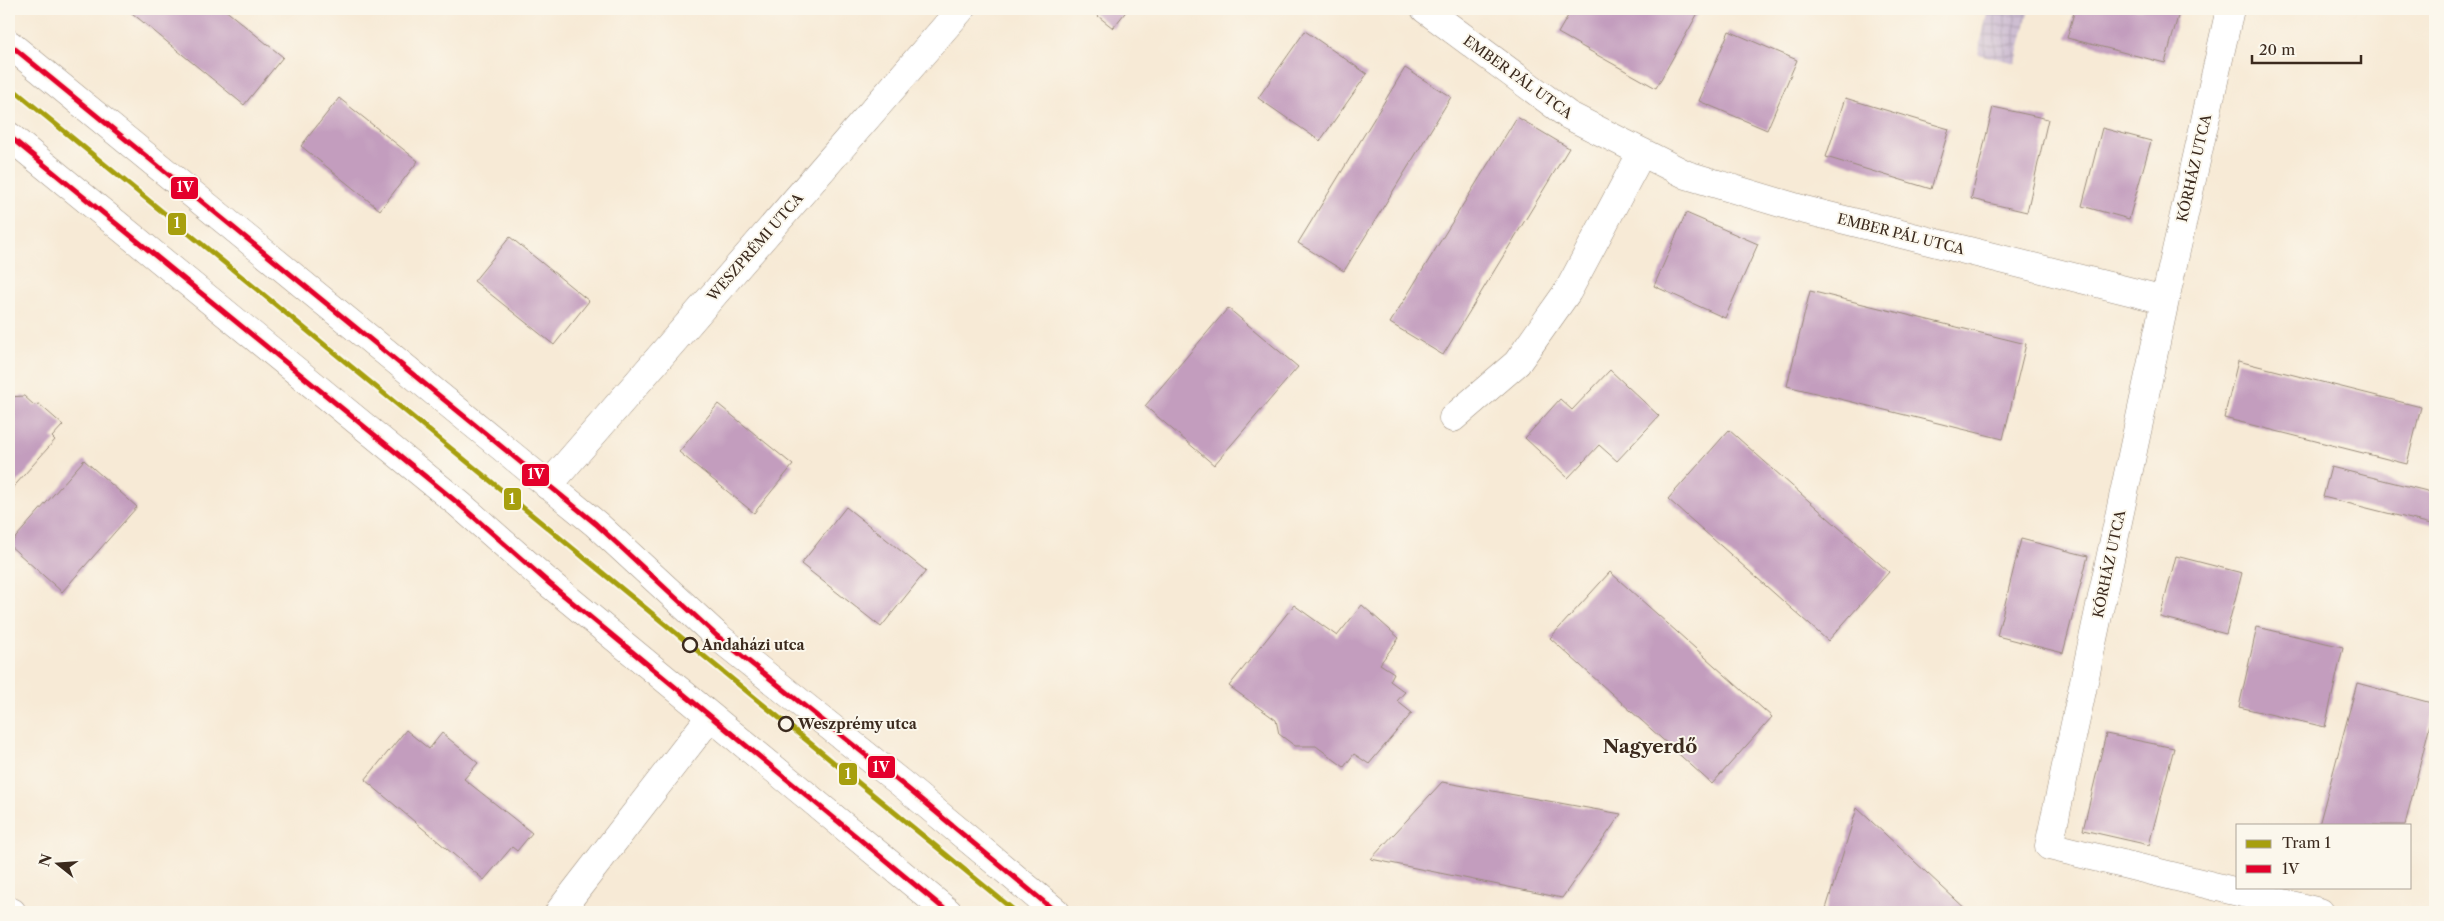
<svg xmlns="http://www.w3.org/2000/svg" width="2444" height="921" font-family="'Libre Caslon Text',serif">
<defs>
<pattern id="industrial-grid" width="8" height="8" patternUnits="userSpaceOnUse" patternTransform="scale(1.25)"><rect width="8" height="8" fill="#cebed2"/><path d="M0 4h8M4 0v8" fill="none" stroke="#b2a3b4"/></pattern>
</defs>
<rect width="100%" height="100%" fill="#fbf7ec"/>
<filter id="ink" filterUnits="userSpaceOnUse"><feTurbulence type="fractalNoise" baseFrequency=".02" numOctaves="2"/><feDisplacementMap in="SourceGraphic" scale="10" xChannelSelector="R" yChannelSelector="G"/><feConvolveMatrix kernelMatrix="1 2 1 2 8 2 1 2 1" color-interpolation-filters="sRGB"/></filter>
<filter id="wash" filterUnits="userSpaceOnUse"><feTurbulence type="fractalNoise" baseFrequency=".0096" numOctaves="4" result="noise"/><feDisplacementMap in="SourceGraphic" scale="20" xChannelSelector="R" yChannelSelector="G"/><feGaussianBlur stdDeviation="1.12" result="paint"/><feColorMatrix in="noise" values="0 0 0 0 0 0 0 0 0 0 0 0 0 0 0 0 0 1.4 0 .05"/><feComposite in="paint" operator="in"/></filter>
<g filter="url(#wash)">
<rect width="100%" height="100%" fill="#f7ead6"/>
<path fill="url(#industrial-grid)" d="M1988 9H2029L2016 63 1978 54Z"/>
<g id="blocks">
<path fill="#c39dbe" d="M127 9H224L283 57 244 105Z
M1089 9H1128L1113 28Z
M1572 9H1690L1698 13 1656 88 1558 33Z
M2075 9H2180L2165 63 2067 38Z
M1305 31 1367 74 1320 141 1258 98Z
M1729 31 1797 60 1767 130 1699 101Z
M1405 68 1451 97 1344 271 1298 243Z
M339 98 418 161 380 210 301 146Z
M1845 98 1949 129 1931 189 1826 157Z
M1993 107 2048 119 2027 212 1971 199Z
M1517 117 1569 148 1443 355 1390 323Z
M2102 128 2151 141 2129 219 2082 206Z
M1686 213 1758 244 1725 318 1654 286Z
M510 237 589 301 554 345 474 281Z
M1810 291 2026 344 2003 439 1787 386Z
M1228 308 1298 367 1214 465 1145 406Z
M2238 361 2421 407 2407 464 2224 418Z
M1610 370 1659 416 1617 461 1599 445 1568 478 1525 438 1560 399 1572 410Z
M24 396 34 405 39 404 63 425 52 437 55 440 9 492V397Z
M718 404 793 465 754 513 679 452Z
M1729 430 1889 572 1828 641 1668 499Z
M84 460 137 507 62 592 9 545Z
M2331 467 2435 493V525L2323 497Z
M846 507 926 571 881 627 801 564Z
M2021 539 2088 556 2063 653 1997 636Z
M2176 556 2242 573 2226 634 2160 617Z
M1610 572 1772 717 1712 784 1550 638Z
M1294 605 1337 636 1362 605 1399 638 1380 664 1394 673 1390 681 1405 692 1397 701 1412 713 1369 764 1354 754 1344 767 1316 746H1295L1279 734 1276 720 1229 686Z
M2257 627 2343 647 2325 727 2239 707Z
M2357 683 2435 704 2405 825H2319Z
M406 730 429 749 442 733 478 763 464 779 532 833 517 851 512 847 484 880 365 780Z
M2106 734 2174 748 2149 845 2083 830Z
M1442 782 1621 814 1562 898 1371 859Z
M1857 808 1969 912H1825Z"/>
</g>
</g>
<g filter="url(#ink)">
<use href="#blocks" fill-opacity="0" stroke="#998a7a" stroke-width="1"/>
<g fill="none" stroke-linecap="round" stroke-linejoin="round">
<g stroke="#998a7a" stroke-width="29">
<path id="minor" d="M1425 9 1568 115 1687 175 1801 209 2165 300
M2230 9 2165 300 2049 846 2320 912
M9 44 596 524 717 636 907 788 1056 912
M9 136 459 504 550 584 948 912
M1453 418 1517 363 1568 291 1642 152
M548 486 961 9
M9 911 12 912
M559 912 710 717"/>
</g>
<use href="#minor" stroke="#fff" stroke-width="28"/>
<g stroke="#fbf7ec" stroke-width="9">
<path id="bus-1" d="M9 44 596 524 717 636 907 788 1056 912
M9 136 459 504 550 584 948 912"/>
</g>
<use href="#bus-1" stroke="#e4002b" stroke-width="5"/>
<g stroke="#fbf7ec" stroke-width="9">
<path id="tram-1" d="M9 86 1016 912"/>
</g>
<use href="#tram-1" stroke="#a79f0e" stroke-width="5"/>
</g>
</g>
<g fill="#fbf7ec" stroke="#3b2a1e" stroke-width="2.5">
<circle cx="690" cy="645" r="7"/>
<circle cx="786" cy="724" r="7"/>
</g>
<g text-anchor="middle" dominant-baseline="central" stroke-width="4" stroke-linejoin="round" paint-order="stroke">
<g font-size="14" fill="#3b2a1e" stroke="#fbf7ec">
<text transform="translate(1518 77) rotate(36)">EMBER PÁL UTCA</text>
<text transform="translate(2194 168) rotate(-77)">KÓRHÁZ UTCA</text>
<text transform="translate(1901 234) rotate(14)">EMBER PÁL UTCA</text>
<text transform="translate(755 247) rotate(-49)">WESZPRÉMI UTCA</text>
<text transform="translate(2109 564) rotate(-78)">KÓRHÁZ UTCA</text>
</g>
<g font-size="14" font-weight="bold" fill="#3b2a1e" stroke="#fbf7ec" text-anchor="start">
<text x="702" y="645">Andaházi utca</text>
<text x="798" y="724">Weszprémy utca</text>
</g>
<g font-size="19" font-weight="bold" fill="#3b2a1e" stroke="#fbf7ec">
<text x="1650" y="746">Nagyerdő</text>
</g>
</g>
<g stroke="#fbf7ec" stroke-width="2">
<rect x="170" y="176" width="29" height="24" rx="5" fill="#e4002b"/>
<rect x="167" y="212" width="20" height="24" rx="5" fill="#a79f0e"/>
<rect x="521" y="463" width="29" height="24" rx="5" fill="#e4002b"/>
<rect x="503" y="487" width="19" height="24" rx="5" fill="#a79f0e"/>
<rect x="867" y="755" width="29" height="24" rx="5" fill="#e4002b"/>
<rect x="838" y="762" width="20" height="24" rx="5" fill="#a79f0e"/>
</g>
<g font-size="14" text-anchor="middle" font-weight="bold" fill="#fff">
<text x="185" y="192">1V</text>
<text x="177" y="228">1</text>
<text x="536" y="479">1V</text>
<text x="512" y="504">1</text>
<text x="881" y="772">1V</text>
<text x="848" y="779">1</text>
</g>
<rect width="2444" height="921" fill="none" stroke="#fbf7ec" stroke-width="30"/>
<rect x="2236" y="824" width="175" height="65" fill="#fbf7ec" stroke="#aea59a"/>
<rect x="2246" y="840" width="25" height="8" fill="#a79f0e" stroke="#aea59a"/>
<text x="2282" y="848" font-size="15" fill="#3b2a1e">Tram 1</text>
<rect x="2246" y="865" width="25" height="8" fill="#e4002b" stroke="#aea59a"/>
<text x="2282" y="874" font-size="15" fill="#3b2a1e">1V</text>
<g transform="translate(58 864) rotate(287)" stroke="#fbf7ec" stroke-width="4" paint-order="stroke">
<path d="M0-4L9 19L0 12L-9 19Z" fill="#3b2a1e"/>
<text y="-8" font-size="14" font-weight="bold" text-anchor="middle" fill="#3b2a1e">N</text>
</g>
<path d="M2252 55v8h109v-8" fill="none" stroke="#3b2a1e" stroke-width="2.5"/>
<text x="2259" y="55" font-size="15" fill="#3b2a1e" stroke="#fbf7ec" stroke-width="4" paint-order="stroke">20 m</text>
</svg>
